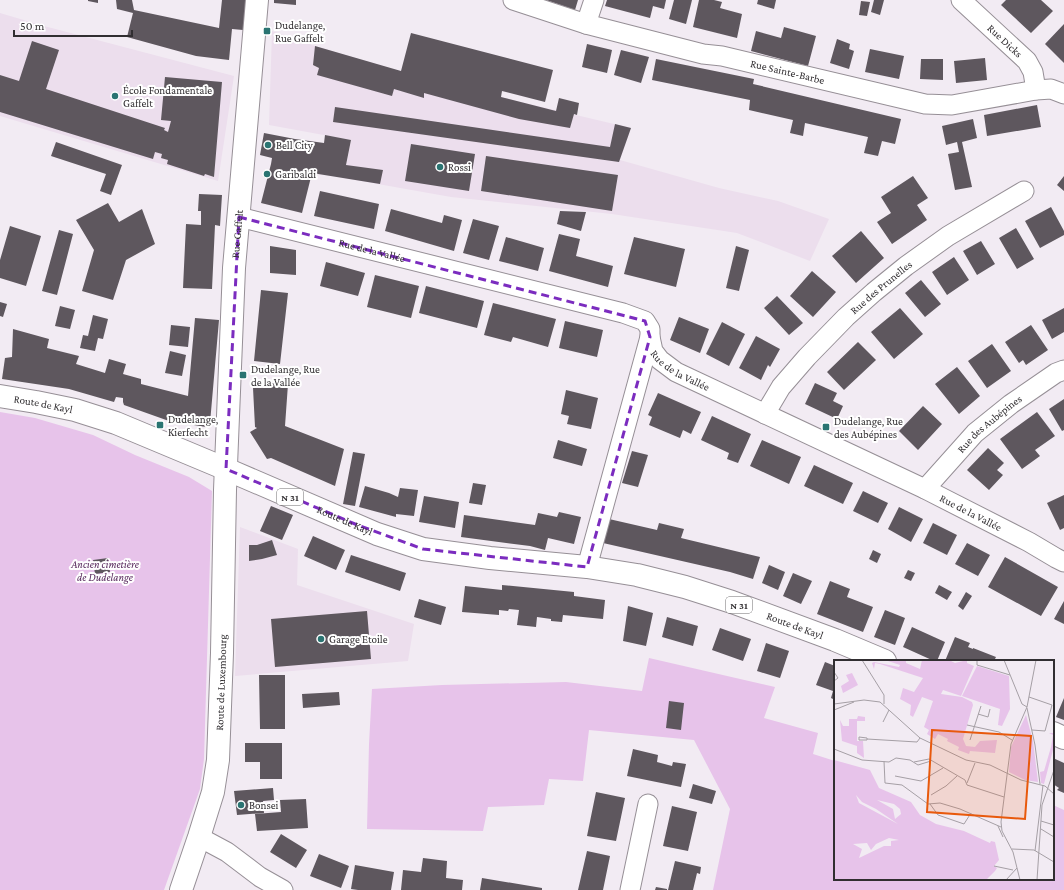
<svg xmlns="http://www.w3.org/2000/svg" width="1064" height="890" font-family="'Crimson Pro',serif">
<rect width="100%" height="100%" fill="#f2ebf3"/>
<path fill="#ecdeed" d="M0 13 44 26 234 76 218 181 0 116Z
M272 31 315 46 399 71 521 102 631 128 620 160 719 188 778 201 829 219 810 261 737 233 612 214 451 197 344 178 351 140 269 125Z
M240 527 298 549 297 585 414 624 408 661 235 676Z"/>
<path fill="#e7c3ea" d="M0 412 35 418 93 435 135 455 189 477 212 491 204 759 200 789 164 890H0Z
M649 658 775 687 764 718 818 733 813 754 835 761V879H1053V805L1064 810V890H713L730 809 694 740 589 730 583 781 549 779 544 805 488 807 483 831 367 829 369 744 372 689 442 685 566 682 642 691Z"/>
<path fill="#5e575e" d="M88 0H98V3L88 1Z
M116 0H132L134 10 219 28 222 0H246L243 30 232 29 229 60 196 56 127 37 133 13 117 9Z
M274 0H296V5L274 3Z
M546 0H578L575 10Z
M607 0H666L664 9 653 6 650 18 605 6Z
M674 0H692L686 24 669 19Z
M699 0H714L722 2 720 8 742 14 737 38 693 27Z
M758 0H776L774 9 757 4Z
M874 0H884L880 15 871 12Z
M1006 0H1041L1053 11 1031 33 1001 5Z
M861 1 870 2 867 16 859 15Z
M1064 24V63L1045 44Z
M784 27 816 36 808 66 751 51 756 31 781 38Z
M411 33 553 70 545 102 502 91 501 97 556 111 559 98 579 103 577 115 574 114 570 128 519 119 424 93V98L394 89 392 96 317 75 319 68 313 65 315 46 401 71Z
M837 39 850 44 849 49 854 51 849 69 830 63Z
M32 41 59 50 46 89 165 128 164 130 168 132 171 121 161 120 165 77 222 82 214 177 205 174 204 176 167 164 168 160 161 158 162 154 155 152 153 159 0 112V75L19 81Z
M587 44 612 50 607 73 582 67Z
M870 49 904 56 899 79 865 72Z
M621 50 649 57 641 83 614 75Z
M985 58 987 80 956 83 954 61Z
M656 59 754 79 753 84 901 119 895 144 882 141 878 156 864 153 868 137 805 123 803 136 790 133 793 120 749 110 750 100 652 80Z
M921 59H943V80L920 79Z
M1037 105 1041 127 987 136 984 115Z
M335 107 610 147 615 124 631 128 619 162 333 122Z
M973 119 977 138 962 142 972 187 955 190 948 154 959 152 957 142 946 145 942 126Z
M264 133 295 139 324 143 325 135 351 140 346 165 383 170 380 184 312 173 302 213 261 203 271 164 272 158 260 155Z
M56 142 122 165 111 195 100 191 106 174 51 156Z
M411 144 475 154 469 191 405 181Z
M486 156 618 175 612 211 481 191Z
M913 176 928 198 917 205 927 220 892 244 877 222 891 213 881 197Z
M1064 176V191L1057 185Z
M320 191 379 204 374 229 314 216Z
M199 194 222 195 220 226 215 225 212 289 183 288 186 224 201 225V211H198Z
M108 203 119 222 142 209 155 244 126 260 113 300 82 291 94 250 76 220Z
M1051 207 1064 231V235L1040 248 1025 221Z
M391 209 442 223 444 215 462 220 454 251 385 231Z
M560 211 586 212 581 231 557 224Z
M473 219 499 226 489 260 463 253Z
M10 226 41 236 26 286 0 278V260Z
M1016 228 1034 259 1017 269 999 238Z
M59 230 73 234 57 295 42 291Z
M861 231 884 258 856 283 832 256Z
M559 234 580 239 576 256 613 266 608 287 549 271Z
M506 237 544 248 538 271 499 261Z
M634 237 685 249 676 287 624 274Z
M981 241 995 264 977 275 963 251Z
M270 246 296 250V275L270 273Z
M736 246 749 250 739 291 726 288Z
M954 257 969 280 947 295 932 272Z
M326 262 365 273 358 296 320 286Z
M812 271 836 292 813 317 790 296Z
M375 275 419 286 411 318 367 307Z
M921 280 941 304 925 317 905 293Z
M426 286 484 301 477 328 419 313Z
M261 290 288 293 280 364 254 361Z
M777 296 803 323 789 335 764 308Z
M0 302 7 304 3 317 0 316Z
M493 303 556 319 548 347 513 337 511 342 484 335Z
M60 306 75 310 70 329 55 326Z
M900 308 923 334 894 359 871 332Z
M1064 308V332L1052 339 1042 320Z
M93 315 108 319 103 339 98 338 95 351 80 348 83 335 88 336Z
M679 317 709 329 700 353 670 340Z
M195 318 219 320 210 423 206 427 169 421 124 405 123 402V398L116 397 114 402 69 389 2 379 5 358 12 357 13 329 49 339 47 348 79 356 76 364 105 373 109 359 126 364 123 374 141 379V384L188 396Z
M565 321 603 330 597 357 559 348Z
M722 322 745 334 729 366 706 354Z
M171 325 190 327 188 347 169 345Z
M1031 325 1048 350 1026 365 1023 360 1019 363 1005 342Z
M756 336 780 349 770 367 768 365 761 380 739 368Z
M858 342 876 360 844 390 827 372Z
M992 344 1011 371 987 388 968 361Z
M170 351 186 355 182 376 165 373Z
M957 367 980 396 959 414 935 384Z
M269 383 288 384 285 426 344 449 335 486 271 458 267 459 250 432 257 428 255 427 253 388H270Z
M815 383 837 393 833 401 843 406 837 419 805 404Z
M566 390 598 398 591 429 567 424 569 416 561 414Z
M658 393 701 412 691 434 683 430 680 438 649 425 652 417 648 415Z
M1064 399V430L1062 431 1049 409Z
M923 406 942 424 918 450 899 431Z
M1037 412 1055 436 1035 450 1040 456 1022 469 1000 439Z
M712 416 751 434 738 463 727 459 729 453 701 440Z
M558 440 587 449 582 466 553 458Z
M762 440 801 457 789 484 750 466Z
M988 448 1004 463 997 470 1003 475 989 490 967 470Z
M632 451 648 455 638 487 622 483Z
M353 452 365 454 355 506 343 504Z
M814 465 853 483 843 504 804 486Z
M473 483 486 485 482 505 469 503Z
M365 486 389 493 398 497 400 488 418 490 414 516 396 514V517L359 507Z
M863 491 888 503 878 523 853 511Z
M1064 495V528L1060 530 1047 503Z
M424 496 459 502 455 528 419 522Z
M271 506 293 515 282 540 260 531Z
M899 507 923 519 911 542 888 529Z
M559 512 581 517 574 544 548 538 545 550 530 546 461 537 464 515 535 525 538 513 557 517Z
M609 519 657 530 659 523 684 529 681 538 760 557 753 579 730 572 603 543Z
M933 523 957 535 947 555 923 543Z
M313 536 345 550 336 570 304 556Z
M272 540 277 555 262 559 249 561V545H257Z
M967 543 990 555 978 576 955 564Z
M873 550 881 554 877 563 869 559Z
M351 555 406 573 400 591 345 572Z
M1005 557 1058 587 1041 616 988 587Z
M108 558 110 572 95 574 93 560Z
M769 565 785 572 778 590 762 583Z
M908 570 915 573 911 581 904 578Z
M793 573 812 581 801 604 783 596Z
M830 581 850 589 847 597 873 607 863 632 817 614Z
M502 585 574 592V596L605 600 603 619 563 615 562 622 551 621V619L537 617 536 627 517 625 519 610 509 609 508 611 499 610V615L462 612 465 586 502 590Z
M939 585 952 592 947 600 935 593Z
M966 592 972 596 963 610 958 606Z
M419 599 446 607 441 625 414 617Z
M1064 601V624L1054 619Z
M628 606 653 613 646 646 623 641Z
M885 610 905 618 895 645 874 637Z
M367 611 371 659 275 667 271 619Z
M667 617 698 626 693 646 662 637Z
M912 627 945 642 937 661H934L903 647Z
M720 628 751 639 743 661 712 650Z
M955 637 970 643 968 647 973 649V648L996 657 994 661H945Z
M766 643 789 651 780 678 757 671Z
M825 662 835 666V700L831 698 833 691 816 685Z
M259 675H285V729H260Z
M339 692 340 705 303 708 302 694Z
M1064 698V720L1056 717Z
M669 701 684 703 681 730 666 728Z
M245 743H282V779H260V762H245Z
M633 749 658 755 657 762 672 766 673 762 686 764 681 787 627 776Z
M1053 758 1064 763V793L1057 790 1059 788 1053 784Z
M693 784 716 791 712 804 689 798Z
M273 788 274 800 263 801 264 813 237 815 234 791Z
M596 792 625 798 616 841 587 836Z
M306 799 308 828 257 831 255 814 281 812 280 800Z
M672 806 697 812 688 851 663 846Z
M281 834 307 850 296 868 270 852Z
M587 851 610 856 603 890H578Z
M319 854 349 866 341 888 310 876Z
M423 858 447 861 446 878 463 880 462 890H401L403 870 421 872Z
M675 861 701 867 700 874 697 873 693 890H668Z
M355 865 394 872 391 890H358L351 889Z
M482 878 542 888V890H480Z
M656 887 667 889V890H655Z"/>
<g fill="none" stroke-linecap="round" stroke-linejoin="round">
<g stroke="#968f96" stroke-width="21">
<g id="minor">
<path id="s1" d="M513 0 586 24 703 54 722 56 925 104 952 105 1036 90 1051 89 1064 94"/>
<path id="s2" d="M961 0 1027 61 1033 72 1036 90"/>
<path d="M586 24 594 0"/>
<path id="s3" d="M239 217 623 313 645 321 650 329V337L653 351 660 360 676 372 925 489 1029 542 1056 558 1064 562"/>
<path id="s4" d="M765 414 781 387 807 357 846 317 874 292 906 266 948 236 1024 191"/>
<path id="s5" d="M925 489 975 433 1011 404 1056 373 1064 370"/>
<path d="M587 567 650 337"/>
<path d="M199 837 227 852 260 877 283 890"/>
<path d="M630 890 648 804"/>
</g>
</g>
<g stroke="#968f96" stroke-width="24">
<g id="major">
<path id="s6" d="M0 396 36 402 75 410 116 423 226 469 377 534 423 549 490 558 587 567 637 575 685 587 732 602 835 640 885 661"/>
<path d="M1053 733 1064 738"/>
<path id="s7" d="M181 890 199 837 213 792 218 760 222 653 225 490 234 268 257 0"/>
</g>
</g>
<use href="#minor" stroke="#fff" stroke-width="19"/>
<use href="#major" stroke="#fff" stroke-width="22"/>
</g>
<path fill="none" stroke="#7b2cbf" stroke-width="3" stroke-dasharray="8 5" stroke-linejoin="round" d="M239 217 645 321 650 337 587 567 423 549 355 524 226 469Z"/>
<g fill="#2a7472" stroke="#fff" stroke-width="1.5">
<rect x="263" y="27" width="8" height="8" rx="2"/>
<circle cx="115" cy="96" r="4"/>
<circle cx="268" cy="145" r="4"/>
<circle cx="440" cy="167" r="4"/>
<circle cx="267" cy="174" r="4"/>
<rect x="239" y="371" width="8" height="8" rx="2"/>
<rect x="156" y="421" width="8" height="8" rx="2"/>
<rect x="822" y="423" width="8" height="8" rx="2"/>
<circle cx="321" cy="639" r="4"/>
<circle cx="241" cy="805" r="4"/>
</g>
<g text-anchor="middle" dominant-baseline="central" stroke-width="4" stroke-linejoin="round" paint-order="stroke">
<g fill="#fff" stroke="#6f6d6f" stroke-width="1">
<rect x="277" y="489" width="26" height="16" rx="3"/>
<rect x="726" y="597" width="26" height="16" rx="3"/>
</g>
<g font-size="10" font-weight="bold" fill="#312e31">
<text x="290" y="497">N 31</text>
<text x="739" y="605">N 31</text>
</g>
<g font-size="11" fill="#312e31" stroke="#fff" text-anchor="start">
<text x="275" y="25">Dudelange,<tspan x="275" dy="13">Rue Gaffelt</tspan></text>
<text x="123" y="90">École Fondamentale<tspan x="123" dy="13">Gaffelt</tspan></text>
<text x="276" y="145">Bell City</text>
<text x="448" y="167">Rossi</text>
<text x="275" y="174">Garibaldi</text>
<text x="251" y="369">Dudelange, Rue<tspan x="251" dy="13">de la Vallée</tspan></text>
<text x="168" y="419">Dudelange,<tspan x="168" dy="13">Kierfecht</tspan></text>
<text x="834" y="421">Dudelange, Rue<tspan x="834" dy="13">des Aubépines</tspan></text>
<text x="329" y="639">Garage Etoile</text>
<text x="249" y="805">Bonsei</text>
</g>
<g font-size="11" fill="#312e31" stroke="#fff">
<text stroke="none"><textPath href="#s2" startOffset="60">Rue Dicks</textPath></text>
<text stroke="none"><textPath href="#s1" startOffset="284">Rue Sainte-Barbe</textPath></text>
<text stroke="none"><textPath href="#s7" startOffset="662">Rue Gaffelt</textPath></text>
<text stroke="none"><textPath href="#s3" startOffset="137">Rue de la Vallée</textPath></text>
<text stroke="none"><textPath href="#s4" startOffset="173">Rue des Prunelles</textPath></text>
<text stroke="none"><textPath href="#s3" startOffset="485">Rue de la Vallée</textPath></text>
<text stroke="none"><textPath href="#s6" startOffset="44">Route de Kayl</textPath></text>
<text stroke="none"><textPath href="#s5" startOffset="92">Rue des Aubépines</textPath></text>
<text stroke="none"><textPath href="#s3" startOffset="809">Rue de la Vallée</textPath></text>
<text stroke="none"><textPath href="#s6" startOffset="368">Route de Kayl</textPath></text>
<text stroke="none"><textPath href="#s6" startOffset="833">Route de Kayl</textPath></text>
<text stroke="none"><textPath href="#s7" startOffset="213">Route de Luxembourg</textPath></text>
</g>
<g font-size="11" font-style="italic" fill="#57285c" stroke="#fff">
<text x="105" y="564">Ancien cimetière<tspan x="105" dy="13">de Dudelange</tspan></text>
</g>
</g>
<g transform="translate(834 660)">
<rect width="220" height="220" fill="#f2ebf3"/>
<path d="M51 0H72V3L86 9 88 0H115L121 3 133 0V3L140 6 127 36 109 30 107 34 128 37 138 42 139 45 129 79 132 86 141 87 146 81 163 80 161 93 136 91 135 94 124 90 125 87 113 81 114 79 104 74 101 79 93 74 95 70 90 67 99 41 88 37 79 57 76 55 77 45 66 39 69 28 80 32 89 18 46 4 41 3 40 9 38 3 40 2 65 7 66 5ZM143 6 175 16 176 49 168 66 164 65 166 49 128 36ZM18 13 24 25 9 33 7 26 15 21 12 15ZM192 55 199 81 204 122 191 120 175 112 177 87ZM24 56 31 57V61H23V81H29L30 98 23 93V86L8 81 6 60 9 66H15V59H23ZM220 70V86L210 124 207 123 206 112 210 111 217 87 219 75 215 73H219ZM0 100 36 110 45 128 77 142 86 155 102 164 130 171 156 183 157 181 161 182 165 200 160 206 163 208 161 211 152 220H0ZM22 135 28 142 42 149 64 164 25 143ZM43 140 60 144 66 149 67 154 61 159 59 149ZM55 178 65 180 57 181V186H50L25 198 28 189 19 184 33 183 37 190 42 184Z" fill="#e7c3ea" fill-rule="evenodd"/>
<path fill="none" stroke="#a59fa5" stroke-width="1" d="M28 0 50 35V44M143 0V5L176 15M170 0 188 44 193 47M0 12 4 18 0 21M195 37 218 45 211 71 198 70M0 44 30 40 46 42 86 78 132 100 156 105 187 120 211 126 220 134M193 48 201 85 206 124M0 50 20 42M144 54 154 57 156 49M49 62 55 50M133 65 165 72 178 80M25 77 33 78V80H25ZM33 79 83 82 86 78M136 80 147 46M0 89 28 100 55 102 62 98 76 100 84 105M50 101 51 123 68 125 94 144 106 143 126 149 167 167M80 102 95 99 131 120 133 125 170 137M84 105 97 101M61 116 87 121 109 108M133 123 141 103M97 135 112 126 123 116M96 144 104 155 130 164 137 153M207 161 220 165M164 166 169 177M207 169 220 177M178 189 200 190 220 202M201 191 209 125M160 206 179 210M172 220 183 208M186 220 179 192 168 171 167 162 177 84 193 47 202 0M203 220 208 145 220 110"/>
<path fill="#e8590c" fill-opacity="0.15" stroke="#e8590c" stroke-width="2" d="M98 70 197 76 191 159 93 152Z"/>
<rect width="220" height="220" fill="none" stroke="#312e31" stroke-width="2"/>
</g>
<path d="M14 30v6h118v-6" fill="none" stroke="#312e31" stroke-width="2"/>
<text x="20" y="30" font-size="12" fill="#312e31" stroke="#ffffff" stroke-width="3" paint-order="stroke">50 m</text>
</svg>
